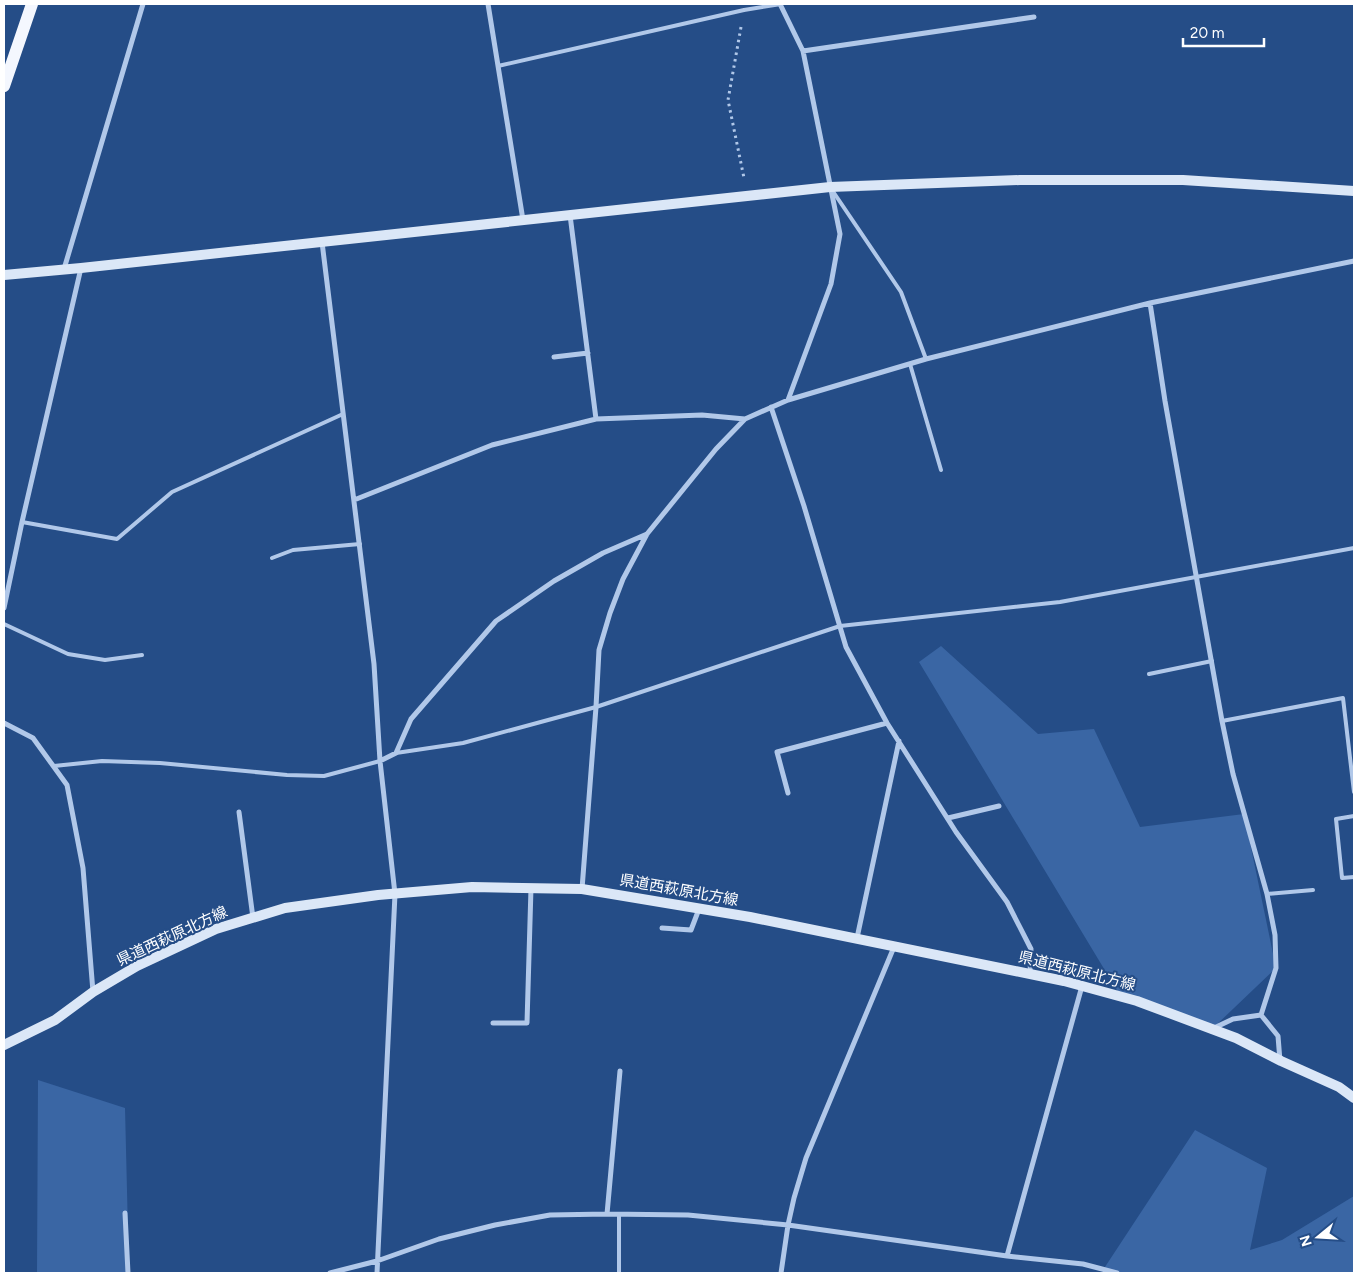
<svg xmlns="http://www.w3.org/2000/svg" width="1358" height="1277" font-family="Figtree,'Noto Sans JP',sans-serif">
<rect width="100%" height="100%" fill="#254d87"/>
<path fill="#3a66a4" d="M941 646 1038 734 1094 729 1140 827 1244 814 1276 968 1212 1029 1121 997 919 662Z
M38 1080 125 1108 129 1273H37Z
M1195 1130 1267 1168 1250 1250 1282 1240 1354 1196V1273H1111L1103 1270Z"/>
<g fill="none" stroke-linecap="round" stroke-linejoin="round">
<path stroke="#b1c8e9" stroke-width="3" stroke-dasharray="2.5 4" stroke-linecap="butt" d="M741 27 728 100 744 178"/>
<path stroke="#b1c8e9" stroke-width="4" d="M498 66 744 10 781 4
M832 190 901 292 926 359
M910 364 941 470
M22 522 117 539 172 492 343 414
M272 558 293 550 360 544
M4 624 68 654 105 660 142 655
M1149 674 1212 661
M1222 721 1343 698 1354 792
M396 753 463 743 596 707 840 626 1060 602 1354 548
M54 766 102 761 160 763 287 775 324 776 380 761
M1354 816 1336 819 1342 878 1354 877
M1267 894 1313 890
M619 1215V1273"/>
<path stroke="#b1c8e9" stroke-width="5" d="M488 4 523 220
M780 4 803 51 840 234 831 284 788 400
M803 51 1034 17
M570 215 596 419
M322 242 374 664 380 761 395 894 377 1273
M64 269 143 4
M1150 303 1165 401 1222 721 1233 774 1267 894 1275 935 1276 968 1261 1015 1278 1036 1280 1061
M554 357 588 353
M771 407 804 506 846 647 887 723 956 832 1007 902 1031 949 1030 974
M354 500 492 445 596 419 702 415 745 419
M4 608 22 522 81 268
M4 723 33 738 67 785 83 868 93 992
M380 761 396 753 411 719 496 621 554 581 603 553 647 534
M788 793 777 752 887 723
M239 812 253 918
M948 818 999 806
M582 889 596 707 599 650 610 613 623 579 647 534 716 449 745 419 788 400 926 359 1150 303 1354 261
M662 928 691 930 699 909
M857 938 899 741
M493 1023H527L531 888
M1214 1028 1233 1019 1261 1015
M125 1213 128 1273
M607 1214 620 1071
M1007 1256 1082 986
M330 1273 377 1261 439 1239 495 1225 550 1215 607 1214 688 1215 788 1225 1007 1256 1083 1264 1117 1273
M781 1273 788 1225 794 1198 806 1158 894 947"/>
<path stroke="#dbe7f7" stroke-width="10" d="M4 275 81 268 830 187 1020 180H1183L1354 191
M4 1045 55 1020 93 992 137 966 216 929 285 908 378 895 472 887 582 889 750 917 1064 981 1137 1001 1236 1038 1281 1061 1339 1087 1354 1098"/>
<path stroke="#f4f7fe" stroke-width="12" d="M4 86 32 4"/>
</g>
<g text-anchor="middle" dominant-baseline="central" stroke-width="4" stroke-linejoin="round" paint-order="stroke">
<g font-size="15" fill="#fff" stroke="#254d87">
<text transform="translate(679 890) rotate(10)">県道西萩原北方線</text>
<text transform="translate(172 936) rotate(-25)">県道西萩原北方線</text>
<text transform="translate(1077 971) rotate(14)">県道西萩原北方線</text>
</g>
</g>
<rect width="1358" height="1277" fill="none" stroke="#ffffff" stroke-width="10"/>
<g transform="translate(1318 1237) rotate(252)" stroke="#254d87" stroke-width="4" paint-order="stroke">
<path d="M0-4L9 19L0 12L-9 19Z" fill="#ffffff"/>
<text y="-8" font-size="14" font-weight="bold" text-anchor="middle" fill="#ffffff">N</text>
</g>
<path d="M1183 38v8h81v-8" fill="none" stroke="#ffffff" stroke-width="2.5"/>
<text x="1190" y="38" font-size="15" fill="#ffffff" stroke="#254d87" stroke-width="4" paint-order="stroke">20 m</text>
</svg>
